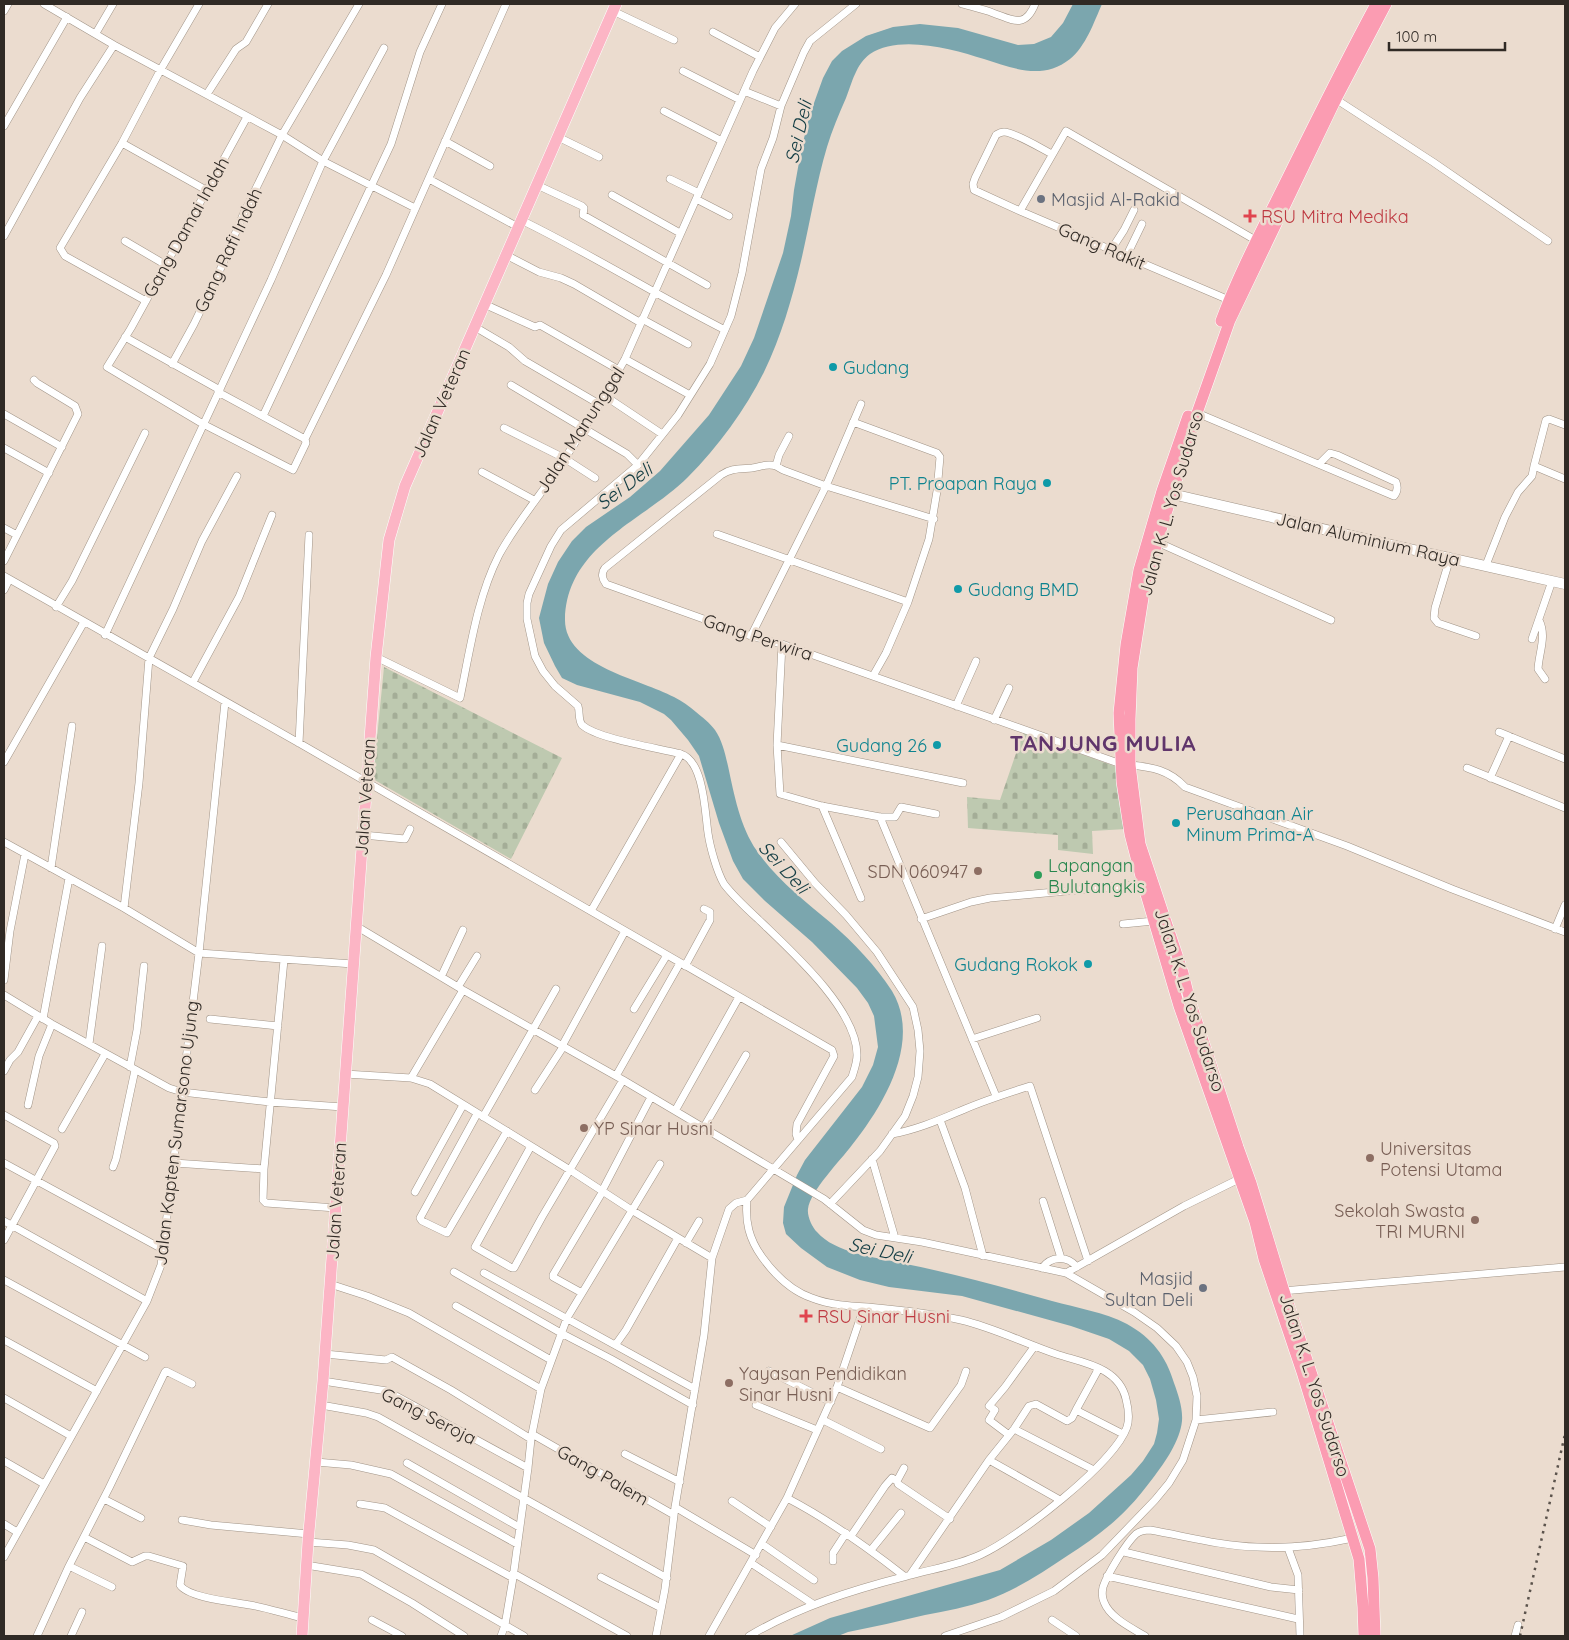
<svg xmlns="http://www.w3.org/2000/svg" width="1569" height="1640" font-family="Quicksand,sans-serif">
<defs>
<pattern id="cemetery-stones" width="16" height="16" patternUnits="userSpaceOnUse" patternTransform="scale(1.25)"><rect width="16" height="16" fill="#bec9b0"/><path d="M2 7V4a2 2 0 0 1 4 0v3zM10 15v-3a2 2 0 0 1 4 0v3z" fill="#a4ad97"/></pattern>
</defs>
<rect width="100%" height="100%" fill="#ebdccf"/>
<path fill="url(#cemetery-stones)" d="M384 667 562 758 511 859 373 779Z
M1023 733 1117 767 1126 829 1092 831 1093 854 1058 850V835L968 828 967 797 1000 800Z"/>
<path fill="#7ba6ae" d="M1073 4H1102C1094 22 1086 46 1070 59 1042 81 1013 68 984 59 953 49 899 34 870 54 856 64 852 83 846 98 839 114 832 130 827 147 816 184 810 223 801 261 792 299 781 337 764 372 745 410 718 447 688 477 644 521 567 545 565 619 564 666 641 679 674 697 682 701 689 706 696 712 702 717 710 723 715 730 722 740 725 753 728 766 734 794 740 827 757 851 777 880 805 901 831 923 854 943 876 966 892 991 922 1041 884 1105 852 1145 841 1160 810 1191 808 1209 807 1216 812 1227 817 1232 835 1253 875 1257 901 1263 952 1273 1002 1287 1052 1301 1077 1308 1104 1312 1127 1324 1152 1338 1166 1356 1174 1383 1178 1394 1183 1408 1182 1421 1180 1441 1165 1462 1153 1478 1145 1488 1137 1499 1128 1508 1110 1527 1089 1542 1067 1556 1042 1573 1016 1590 988 1600 967 1607 946 1611 925 1615 899 1621 874 1627 848 1632L838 1636H790L830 1618 1000 1570 1051 1540 1089 1513 1131 1475 1143 1461 1154 1444 1157 1433 1159 1419 1156 1400 1150 1379 1143 1365 1129 1351 1109 1339 1071 1326 962 1296 889 1287 860 1280 827 1267 801 1248 786 1234 783 1223 784 1207 797 1175 805 1160 862 1087 873 1065 878 1047 874 1016 868 1003 857 988 812 942 765 901 743 879 733 861 719 823 699 756 688 740 671 720 664 714 640 702 577 685 562 678 555 666 544 643 539 618 548 584 558 562 572 541 586 527 630 497 660 471 709 415 741 366 754 338 783 253 791 216 794 190 801 151 809 117 823 78 832 61 842 51 866 36 893 27 920 24 958 28 1018 45 1034 44 1051 37 1063 23Z"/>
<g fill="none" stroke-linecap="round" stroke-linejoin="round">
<g stroke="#a19487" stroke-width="8">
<path id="minor" d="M44 4 114 45 282 135 323 161 415 208
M962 4C972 7 983 9 993 13 1013 20 1025 29 1035 4
M4 11 8 4
M613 11 674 40
M713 32 760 57
M96 33 113 4
M683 71 740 100
M744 91 781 106
M207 94 236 49 246 42 268 4
M1334 98 1433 162 1548 241
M664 111 722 141
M247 117 131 328 107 367 203 424 293 470 306 443 305 439 386 275 506 4
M4 126 67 17
M558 137 599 157
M445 141 490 166
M122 143 206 190
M1052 154C1042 149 1014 132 1004 132 1000 132 999 133 996 135L975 178 973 184 974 190 1020 211 1229 300
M429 179 518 227
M670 179 699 193
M537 185 582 206 584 208 583 215 707 285
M612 195 680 233
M696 199 729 216
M1020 211 1066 131 1257 241
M521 220C591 254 656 295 725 330
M4 236 80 98 114 45
M125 241 166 265
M1111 250 1124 230 1134 210
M506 255 539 272 561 278 574 284 641 323
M1126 257 1142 224
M146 301 65 256 60 248 122 143 161 69 199 4
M484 304 535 327 540 325 619 370
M642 319 688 344
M475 327 509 347 525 361 599 404
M125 337 220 390
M625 359 690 395
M172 364 194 324 220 270 243 215 282 135 359 4
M511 385 627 454 638 465
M218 392 305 439
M605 396 662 434
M1197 413 1394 496C1398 491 1398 487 1396 482L1337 455 1330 453 1319 464
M4 414 62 447
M263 416 391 144 420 52 442 4
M853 422 937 453 940 457 937 491 929 539 908 602 886 653 873 676
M1565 425 1549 419 1546 420 1534 466 1565 479
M504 428 564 458 595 478
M789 436 779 455 776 466 783 470 826 486 934 519
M4 448 49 473
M776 466C766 463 761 467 752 468 740 469 731 468 721 475L605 568C601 573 602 579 606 584L751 636 782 644 1121 764
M482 472 534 500
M4 528 17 535
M717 534 908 602
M1157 542 1331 620
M1450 558 1435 608 1434 618 1438 623 1476 636
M4 561 78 414 75 406 37 383 34 380
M1486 565 1505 517 1518 492 1532 476 1534 466
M4 576 299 743 832 1050 834 1056 797 1124 796 1134 798 1140
M4 590 9 580
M56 607 72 581 145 433
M1539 620C1547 636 1539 652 1538 669L1545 679
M105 635 271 280 323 161 384 48
M751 636 826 486 861 404
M1532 639 1552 581
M782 644 777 745 780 794 822 806 880 817H895L901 807 936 814
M376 657 460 698C470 650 477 598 499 555 514 527 535 502 553 476 579 438 603 399 625 359L753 71 775 28 795 4
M193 682 239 597 272 515
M956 706 976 661
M994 720 1009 688
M1499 732 1565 759
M299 743 309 535
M777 745 963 783
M4 762 84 622
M1130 765C1152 767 1169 770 1185 787L1347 846 1452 889 1565 932
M1467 768 1565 808
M1490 778 1509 736
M822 806 861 898
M880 817 996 1096
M363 835 405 839 410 829
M4 842 124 908 199 953 353 964
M781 842 815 883 846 915 877 952 913 1007 918 1030 920 1051 918 1077 913 1096 905 1116 880 1151 830 1204
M51 868 72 726
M124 908 139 783 149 658 173 609 202 541 237 476
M591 911 681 754
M921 919 971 902 990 898 1143 884
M1123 924 1154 921
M356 926 463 990 623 1080 824 1199 863 1230 876 1235 922 1242 1066 1273 1134 1312 1157 1328 1176 1346 1187 1362 1193 1377 1197 1396 1196 1420 1183 1460 1169 1483 1155 1500 1102 1555 1054 1591 1001 1617 945 1636
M1555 929 1565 905
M284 960 264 1169 263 1200 266 1203 336 1208
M685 966 710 920V912L704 909
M441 977 463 930
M4 980 10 931 25 854
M458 987 477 956
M4 995 52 1024 169 1088 182 1092 270 1102 343 1107
M634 1009 667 955
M43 1019 69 878
M210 1019 278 1026
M972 1039 1037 1018
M89 1044 102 946
M562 1046 625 931
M130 1067 137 1030 144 966
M4 1071 10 1060 18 1052 38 1016
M345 1074 411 1078 430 1084 570 1170 633 1211 712 1258
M616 1076 680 963
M411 1078 463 990
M535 1090 563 1047
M28 1105 39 1056 52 1024
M675 1111 739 997
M477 1114 420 1218 422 1221 447 1233 507 1131
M4 1115 54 1143 55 1146 4 1240
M483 1117 556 989
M940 1120 965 1188 983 1256
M704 1127 746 1055
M62 1129 105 1054
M892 1134C917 1130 941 1119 965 1109 986 1100 1008 1093 1030 1086L1088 1261
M531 1146 475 1247 512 1268H514L542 1217 623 1080
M872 1159 895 1238
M4 1163 164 1250
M174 1163 264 1169
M113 1167 116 1159 135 1070
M602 1191 651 1097
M415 1192 463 1105
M1043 1201 1061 1258
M4 1221 147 1301
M686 1243 699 1221
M1042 1268C1051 1256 1067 1255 1077 1267
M454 1272 561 1333 611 1359 693 1405
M484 1273 695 1389
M1066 1273 1184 1206 1239 1179
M4 1280 145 1357
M330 1284 367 1296 409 1313 541 1389
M1282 1291 1565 1267
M582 1293 553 1277V1275L603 1191
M456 1306 551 1360
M4 1340 97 1391
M616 1344 626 1330 678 1238
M325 1354 386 1360 392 1357 451 1390 531 1439
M1099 1368 1076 1410 1123 1434
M769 1371 831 1402
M323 1381 387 1391 528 1468
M837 1387 930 1428 961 1385 966 1371
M4 1398 71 1436
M321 1405 366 1413 378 1417 667 1578
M756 1405 817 1430
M823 1420 881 1449
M1196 1420 1273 1412
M1014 1429 1094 1470
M532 1434 674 1515
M1009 1435 989 1420 995 1410 989 1406 1005 1387 1034 1347
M625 1454 680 1482
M989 1460 1060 1500
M4 1461 44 1484
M316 1462 351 1465 391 1474 517 1544
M407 1463 519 1527
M904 1468 897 1481 898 1484 950 1519
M787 1498C829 1520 867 1547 904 1576
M104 1499 141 1518
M732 1501 771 1527
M360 1504 385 1508 513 1578
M675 1507 756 1555
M182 1520 211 1525 309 1534
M4 1524 17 1532
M851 1536 885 1486 892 1478 897 1481
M84 1537 132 1562 145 1556H149L183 1566 180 1585C188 1598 235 1602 250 1605 268 1608 285 1614 303 1618
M308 1542 348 1545 374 1550 524 1636
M762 1544 814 1580
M1288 1548 1298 1575 1300 1636
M871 1550 901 1513
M1124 1552 1271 1587 1299 1590
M4 1557 147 1301 161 1265 199 953 225 702
M833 1561V1553L846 1533
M751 1563 813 1604
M306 1565 361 1574 412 1603 464 1636
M69 1566 112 1587
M513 1573 627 1636
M910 1575 989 1460 1014 1429 1029 1406 1036 1404 1067 1421 1072 1418 1076 1410
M1107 1576 1298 1619
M601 1577 661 1608
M372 1620 402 1636
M1052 1620 1076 1636
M37 1636 69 1566 109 1488 165 1372 166 1371 192 1384
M71 1636 82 1612
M501 1636 505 1625 513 1578 528 1468 531 1439 541 1389 567 1318 660 1164
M656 1636 665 1589 675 1507 704 1335 712 1258 729 1209 736 1203 747 1200
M709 1636 787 1498 837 1387 864 1307
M749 1636C798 1607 852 1590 907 1576 931 1569 956 1566 980 1555 1016 1539 1114 1464 1127 1427 1130 1418 1128 1407 1126 1399 1119 1368 1085 1363 1059 1355 1026 1344 995 1328 961 1320 931 1313 899 1310 868 1307 849 1306 830 1305 812 1298 791 1291 775 1275 762 1257 749 1239 745 1222 747 1200L852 1077C854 1070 857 1063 857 1055 857 1009 790 950 758 919 746 908 734 897 724 884 717 872 710 847 708 833 705 813 704 761 681 754 658 748 598 739 582 725 578 720 580 712 578 706L555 686 543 671 535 656 527 619V603L529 594 551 546 561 530 638 465 678 415 710 364 731 316 742 273 761 169 773 138 781 106 804 52 810 41 856 4
M1145 1636C1132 1628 1110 1618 1104 1602 1102 1598 1102 1592 1103 1587 1107 1575 1126 1543 1136 1534 1140 1531 1145 1530 1150 1530 1185 1536 1221 1546 1257 1547 1289 1549 1321 1545 1353 1538
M1515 1636 1518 1625"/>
</g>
<g stroke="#a19487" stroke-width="11">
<path id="secondary" d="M1172 494 1383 543 1565 584"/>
</g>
<g stroke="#fff" stroke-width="12">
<path id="primary" d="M302 1636 308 1542 323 1381 376 657 389 540 405 486 616 4"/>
</g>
<g stroke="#fff" stroke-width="12">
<path id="trunk" d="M1221 321C1237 278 1258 237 1278 197 1310 132 1342 67 1376 4
M1188 416 1162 491 1139 570 1126 645 1119 713 1122 782 1130 834 1143 884 1179 1006 1255 1222 1264 1259 1302 1372 1359 1559 1363 1607 1364 1636
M1375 1636 1373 1578 1370 1549 1284 1291 1251 1183 1238 1147 1190 1001 1183 973 1140 844 1130 765V719L1132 668 1146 579 1197 413 1230 320 1336 99 1386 4"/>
</g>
<use href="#minor" stroke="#fff" stroke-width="7"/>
<use href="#secondary" stroke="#fff" stroke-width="10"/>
<use href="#primary" stroke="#fcb5c5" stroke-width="11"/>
<use href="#trunk" stroke="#fb9cb2" stroke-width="11"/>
<path stroke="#5b534c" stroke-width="2.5" stroke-dasharray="2.5 5" stroke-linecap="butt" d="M1520 1636 1565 1434"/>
</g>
<g fill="#6b7280" stroke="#ebdccf" stroke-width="2">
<circle cx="1041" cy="199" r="5"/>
<circle cx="1203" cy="1288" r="5"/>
</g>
<g fill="#e0444e" stroke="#ebdccf" stroke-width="2">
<path d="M1247.5 208.5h5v5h5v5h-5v5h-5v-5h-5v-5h5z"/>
<path d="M803.5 1308.5h5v5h5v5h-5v5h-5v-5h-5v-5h5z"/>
</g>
<g fill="#0f9aa8" stroke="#ebdccf" stroke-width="2">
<circle cx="833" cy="367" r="5"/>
<circle cx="1047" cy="483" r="5"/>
<circle cx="958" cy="589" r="5"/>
<circle cx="937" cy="745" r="5"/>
<circle cx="1176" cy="823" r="5"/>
<circle cx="1088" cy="964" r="5"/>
</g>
<g fill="#8d6e63" stroke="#ebdccf" stroke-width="2">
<circle cx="978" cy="871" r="5"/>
<circle cx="584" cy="1128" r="5"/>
<circle cx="1370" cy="1158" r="5"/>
<circle cx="1475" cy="1220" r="5"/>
<circle cx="729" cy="1383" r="5"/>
</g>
<circle fill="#2e9e5b" stroke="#ebdccf" stroke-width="2" cx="1038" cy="875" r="5"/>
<g text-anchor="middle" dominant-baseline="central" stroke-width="5" stroke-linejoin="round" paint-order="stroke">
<g font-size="18" fill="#5b616d" stroke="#ebdccf" text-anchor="start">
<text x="1051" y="199">Masjid Al-Rakid</text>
<text x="1193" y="1278" text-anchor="end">Masjid<tspan x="1193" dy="21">Sultan Deli</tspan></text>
</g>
<g font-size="18" fill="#be3a42" stroke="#ebdccf" text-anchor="start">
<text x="1261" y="216">RSU Mitra Medika</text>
<text x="817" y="1316">RSU Sinar Husni</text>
</g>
<g font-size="18" fill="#302a25" stroke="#ebdccf">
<text transform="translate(186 227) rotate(-61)">Gang Damai Indah</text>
<text transform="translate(1102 246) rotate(23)">Gang Rakit</text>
<text transform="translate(228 250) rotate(-65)">Gang Rafi Indah</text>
<text transform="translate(441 403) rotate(-66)">Jalan Veteran</text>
<text transform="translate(580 430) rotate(-57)">Jalan Manunggal</text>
<text transform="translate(1171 503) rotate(-74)">Jalan K. L. Yos Sudarso</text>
<text transform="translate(1368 539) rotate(13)">Jalan Aluminium Raya</text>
<text transform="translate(758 637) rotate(18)">Gang Perwira</text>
<text transform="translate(365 797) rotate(-86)">Jalan Veteran</text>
<text transform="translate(1190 1000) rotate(72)">Jalan K. L. Yos Sudarso</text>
<text transform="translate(176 1133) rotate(-83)">Jalan Kapten Sumarsono Ujung</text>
<text transform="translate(336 1201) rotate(-86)">Jalan Veteran</text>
<text transform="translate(1315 1385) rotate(72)">Jalan K. L. Yos Sudarso</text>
<text transform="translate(429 1416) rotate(27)">Gang Seroja</text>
<text transform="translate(603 1475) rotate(30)">Gang Palem</text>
</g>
<g font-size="18" fill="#0d838f" stroke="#ebdccf" text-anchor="start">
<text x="843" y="367">Gudang</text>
<text x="1037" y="483" text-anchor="end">PT. Proapan Raya</text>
<text x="968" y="589">Gudang BMD</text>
<text x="927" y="745" text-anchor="end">Gudang 26</text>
<text x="1186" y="813">Perusahaan Air<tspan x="1186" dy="21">Minum Prima-A</tspan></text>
<text x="1078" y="964" text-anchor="end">Gudang Rokok</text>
</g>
<g font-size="18" fill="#27864d" stroke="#ebdccf" text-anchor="start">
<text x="1048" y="865">Lapangan<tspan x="1048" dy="21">Bulutangkis</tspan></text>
</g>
<g font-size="18" fill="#785e54" stroke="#ebdccf" text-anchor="start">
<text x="968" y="871" text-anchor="end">SDN 060947</text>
<text x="594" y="1128">YP Sinar Husni</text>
<text x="1380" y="1148">Universitas<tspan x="1380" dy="21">Potensi Utama</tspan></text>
<text x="1465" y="1210" text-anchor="end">Sekolah Swasta<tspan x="1465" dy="21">TRI MURNI</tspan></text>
<text x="739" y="1373">Yayasan Pendidikan<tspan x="739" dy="21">Sinar Husni</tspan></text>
</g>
<g font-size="19" font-style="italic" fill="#123c43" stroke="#ebdccf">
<text transform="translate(798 132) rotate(-77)">Sei Deli</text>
<text transform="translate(624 486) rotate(-37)">Sei Deli</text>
<text transform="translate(784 867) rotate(47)">Sei Deli</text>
<text transform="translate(880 1250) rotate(12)">Sei Deli</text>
</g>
<g font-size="22" font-weight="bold" letter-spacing="1" fill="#60356b" stroke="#ebdccf">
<text x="1103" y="743">TANJUNG MULIA</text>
</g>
</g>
<rect width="1569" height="1640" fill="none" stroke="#302a25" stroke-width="10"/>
<path d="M1389 42v8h116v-8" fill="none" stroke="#302a25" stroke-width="2.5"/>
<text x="1396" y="42" font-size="15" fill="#302a25" stroke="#ebdccf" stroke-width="4" paint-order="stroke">100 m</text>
</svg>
